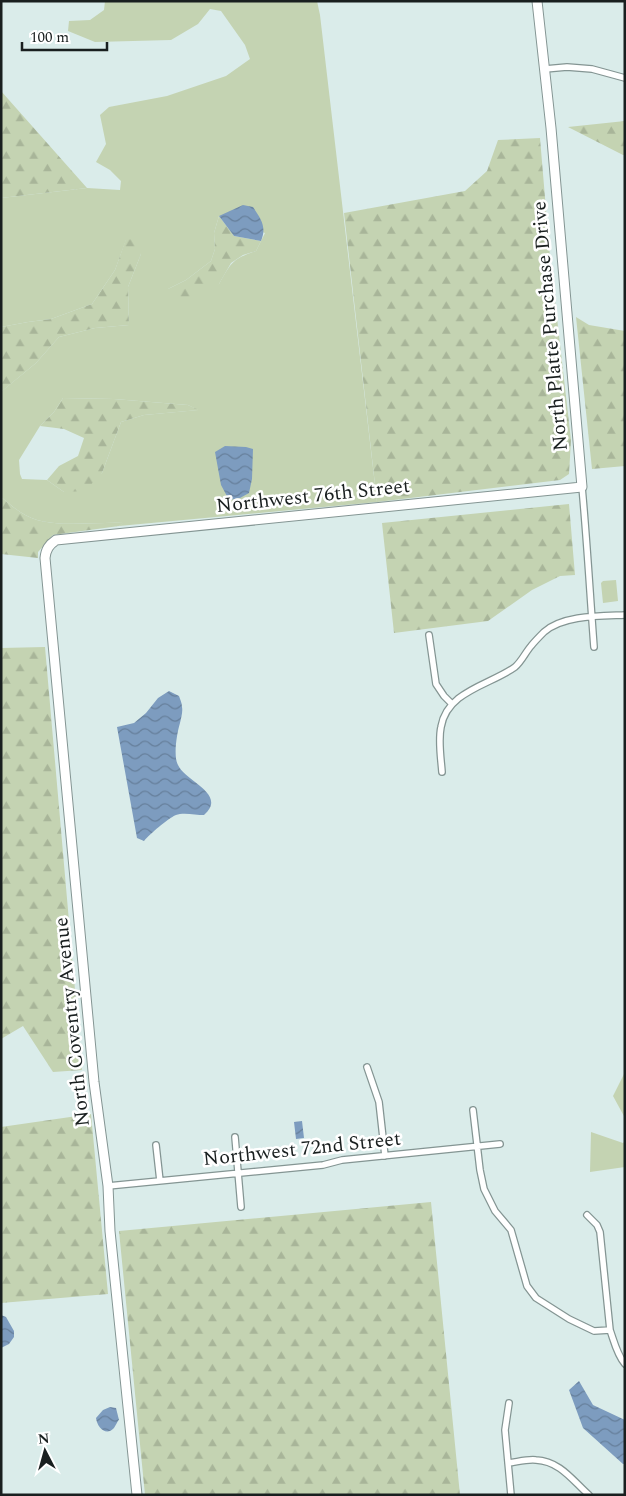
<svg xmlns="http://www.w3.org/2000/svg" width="626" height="1496" font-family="Spectral,serif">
<defs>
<pattern id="forest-firs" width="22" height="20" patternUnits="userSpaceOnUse" patternTransform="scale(1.25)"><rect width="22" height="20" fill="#c4d3b2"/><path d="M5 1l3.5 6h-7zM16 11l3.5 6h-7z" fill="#a8b599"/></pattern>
<pattern id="water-waves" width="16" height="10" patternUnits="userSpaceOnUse" patternTransform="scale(1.25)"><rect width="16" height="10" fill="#7d9cbf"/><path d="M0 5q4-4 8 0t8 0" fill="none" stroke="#667f9b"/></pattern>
</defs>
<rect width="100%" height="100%" fill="#daecea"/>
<path fill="#c4d3b2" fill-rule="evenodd" d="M105 1H317L320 15 377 502 119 526 123 523C96 522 62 527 37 520 23 516 12 506 1 497L2 391 36 363 59 337 95 328 129 325 128 287 141 254 126 240 115 270 92 304 51 319 28 322 1 327V198L87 188 120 190 121 181 110 170 96 162 106 144 100 115 109 107 167 96 226 76 250 59 245 45 221 11 210 9 198 24 171 40 95 42 68 31 69 21 90 20 104 10ZM219 216 265 233 256 251C232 259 231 263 219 284L168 289 186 280 211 261 215 249 214 233ZM63 398 114 399 188 405 198 410 144 415 121 422 102 473 64 492 47 480 22 479 20 474 19 460 40 426 54 412Z
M616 580 618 601 603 603 601 583 603 581Z
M625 1072V1118L613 1096Z
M591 1132 623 1143 625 1141V1167L590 1172Z"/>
<path fill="url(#forest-firs)" d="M1 91 87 188 1 198Z
M625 121V155H623L568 127Z
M540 138 550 257 571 440 569 474 560 480 377 502 344 213 465 191 487 171 498 140Z
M219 216 234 236 261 241 256 251 243 255 231 263 219 284 200 297 167 301 168 289 186 280 211 261 215 249 214 233Z
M126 239 139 240 141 254 128 287 129 325 95 328 59 337 36 363 1 392V327L28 322 51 319 92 304 115 270Z
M576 317 589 325 625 331V466L592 469Z
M63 398 114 399 188 405 199 410 144 415 121 422 102 473 85 491 64 492 47 480 59 466 78 456 84 438 64 429 40 426 54 412Z
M1 497C12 506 23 516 37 520 62 527 97 522 124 523L119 526 53 535 38 552V558L1 554Z
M569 504 575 575 560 576 532 590 488 621 394 633 382 523Z
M45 647 82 1070 53 1072 23 1026 1 1039V648Z
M91 1114 108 1294 1 1303V1127Z
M431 1202 460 1495H145L119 1231Z"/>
<path fill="url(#water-waves)" d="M243 205 253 207C261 219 267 227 261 241L234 236 219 216Z
M225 446 246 447 253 449 252 479 249 493 240 498 229 500 221 485 215 452Z
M169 691 179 696C180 699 182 703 182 707 183 712 181 718 180 723 177 733 173 756 178 765 185 781 228 794 204 815 196 815 183 812 176 815 167 819 150 834 144 841L137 838 117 727 134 723 146 713 158 698Z
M302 1121 304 1138 296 1139 294 1122Z
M1 1315 6 1317 14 1331V1337L9 1344 1 1348Z
M579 1381 593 1405 625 1420V1464H623L583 1428 569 1390Z
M110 1407 116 1408 119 1420C118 1420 115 1427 114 1428 106 1437 97 1427 96 1418L103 1410Z"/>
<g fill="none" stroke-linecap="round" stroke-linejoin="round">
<g stroke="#849593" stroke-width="8">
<path id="street" d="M545 69 567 67 592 69 625 78
M582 487C587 541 590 594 594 647
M429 635 436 684 444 696 452 704
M442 772C441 758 438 741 441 727 447 691 490 685 515 667 522 661 525 653 531 646 535 641 540 636 544 632 563 615 601 616 625 615
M367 1067 379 1102 385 1156
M473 1110 480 1170 484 1189 495 1211 511 1230 527 1286 536 1298 569 1319 594 1331 610 1330
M235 1137 241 1207
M156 1145 160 1181
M108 1186 323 1165 342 1160 500 1144
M587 1215 597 1225 600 1232 610 1330C614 1341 617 1355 625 1364
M509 1403 505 1430 511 1495
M508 1463C517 1462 527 1459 536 1460 560 1461 573 1481 589 1495"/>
</g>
<g stroke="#849593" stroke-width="11">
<path id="secondary" d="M137 1495 110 1231 108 1186 94 1082 45 558C46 549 49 545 56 540L582 487 551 128 537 1"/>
</g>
<use href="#street" stroke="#fff" stroke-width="5.5"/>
<use href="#secondary" stroke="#fff" stroke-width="9"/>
</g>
<g text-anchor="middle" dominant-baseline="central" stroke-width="5" stroke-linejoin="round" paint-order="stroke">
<g font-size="20" fill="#191f1f" stroke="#fff">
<text transform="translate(550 326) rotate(-95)">North Platte Purchase Drive</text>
<text transform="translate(313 496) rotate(-6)">Northwest 76th Street</text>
<text transform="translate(72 1022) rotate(-96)">North Coventry Avenue</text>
<text transform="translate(302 1149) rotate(-6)">Northwest 72nd Street</text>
</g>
</g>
<rect width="626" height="1496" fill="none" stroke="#191f1f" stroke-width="5"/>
<g transform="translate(45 1451) rotate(354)" stroke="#ffffff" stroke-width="4" paint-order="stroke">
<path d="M0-4L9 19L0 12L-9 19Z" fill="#191f1f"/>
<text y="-8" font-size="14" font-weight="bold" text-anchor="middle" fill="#191f1f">N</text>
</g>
<path d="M22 42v8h85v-8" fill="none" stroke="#191f1f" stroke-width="2.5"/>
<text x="30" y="42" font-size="15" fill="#191f1f" stroke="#ffffff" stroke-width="4" paint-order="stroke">100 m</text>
</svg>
